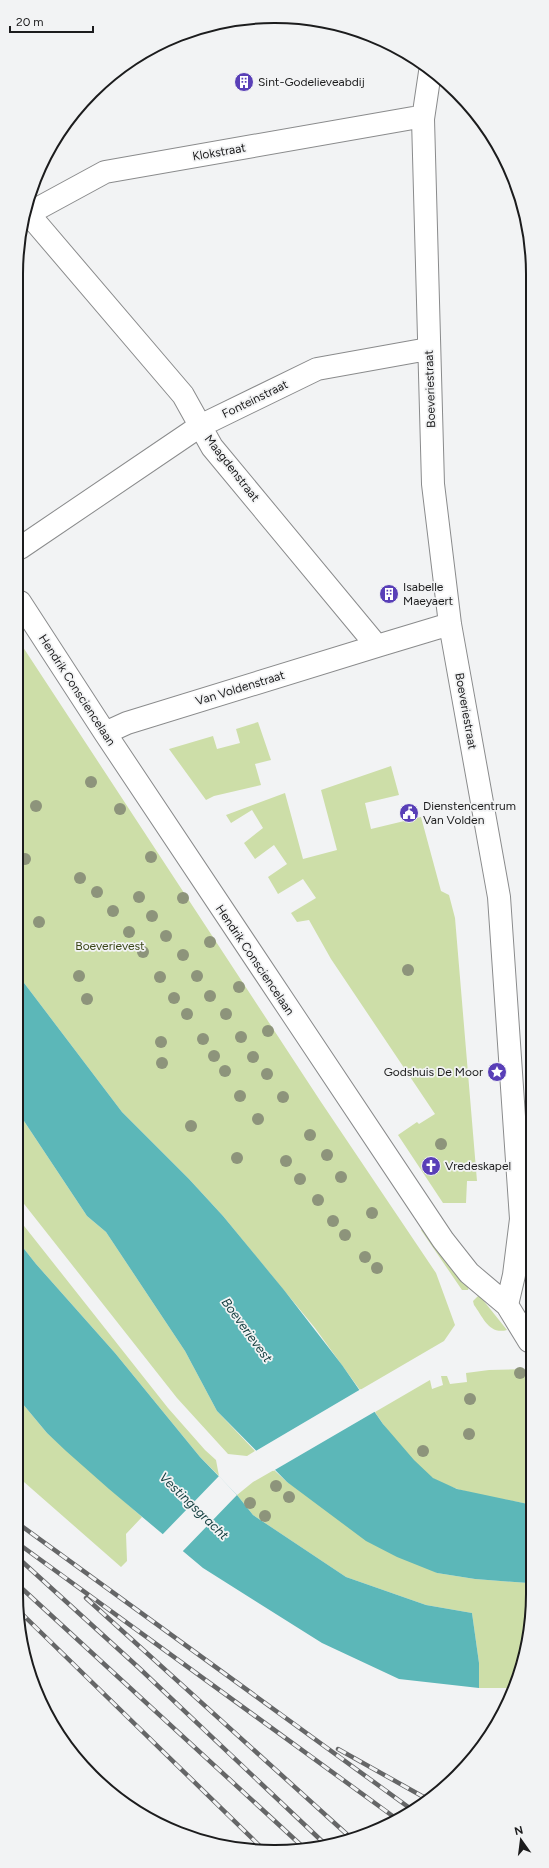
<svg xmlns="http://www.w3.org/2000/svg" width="549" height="1868" font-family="Figtree,sans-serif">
<rect width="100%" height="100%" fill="#f2f3f4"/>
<path fill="#cddea8" d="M19 641 321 1102 436 1273 455 1325 444 1341 360 1390 315 1328 223 1216 189 1179 122 1112 18 975Z
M258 722 271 760 255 764 261 785 214 796 206 800 169 749 213 736 217 749 240 743 236 729Z
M391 766 399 795 365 803 371 829 421 817 441 891 449 895 455 918 477 1181H467L466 1203H443L398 1135 417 1122 419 1124 435 1114 331 959 309 920 297 922 291 913 316 898 303 879 278 894 268 877 287 864 274 845 255 859 244 843 263 828 252 810 231 823 226 815 285 793 303 859 337 850 321 790Z
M18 1112 87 1216 106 1232 185 1351 217 1411 255 1451 247 1456 228 1454 177 1398 17 1195Z
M17 1217 168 1408 205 1450 216 1460 219 1476 200 1457 115 1353 36 1264 17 1240Z
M424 1228 469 1287 468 1290H462L421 1230Z
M479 1295 507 1330C489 1335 483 1317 474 1305L473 1301Z
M529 1369 528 1504C499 1498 460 1494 434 1479 415 1467 387 1431 375 1412L430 1380 432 1389 443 1385 441 1376H447L450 1384 467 1382 466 1373 489 1370Z
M17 1397 47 1433 142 1517 126 1534 127 1561 121 1567 16 1475Z
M274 1470 287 1482 437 1573 475 1579 528 1583V1644L510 1688H479V1663L472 1613 426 1605 346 1577 253 1515 237 1495 253 1482Z"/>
<path fill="#5cb7b8" d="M18 975 122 1112 189 1179 223 1216 284 1290 342 1365 383 1424 414 1460 433 1478 457 1489 528 1504V1583L475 1579 437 1573 397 1557 366 1541 287 1482 217 1411 185 1351 106 1232 87 1216 18 1112Z
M17 1240 36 1264 115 1353 200 1457 237 1495 253 1515 346 1577 426 1605 472 1613 479 1663V1688L399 1679 322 1643 203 1568 109 1489 66 1451 47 1433 17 1397Z"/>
<path fill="#f2f3f4" d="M361 1389 376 1411 273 1471 254 1452Z
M219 1476 237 1495 181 1553 161 1536Z"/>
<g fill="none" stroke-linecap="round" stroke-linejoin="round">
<g stroke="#8a8b8c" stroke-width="24">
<path id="street" d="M430 72 423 119 433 484 450 624 499 897 521 1219 514 1275 507 1305
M26 211 183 395 212 447 377 646 450 624
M24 216 105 172 413 118 423 119
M20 548 200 426 317 369 428 349
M20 602 105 733 443 1240 469 1273 507 1305 529 1341
M105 733 127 723 377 646"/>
</g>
<use href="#street" stroke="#fff" stroke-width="22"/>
<g stroke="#656667" stroke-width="4.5">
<path id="rail" d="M16 1522 411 1809
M16 1542 394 1817
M16 1556 138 1667 326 1845
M16 1583 303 1847
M86 1598 351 1838
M20 1612 265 1851
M338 1749 429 1800"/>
</g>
<use href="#rail" stroke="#f2f3f4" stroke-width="3" stroke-dasharray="9" stroke-linecap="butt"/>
</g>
<g fill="#8d947b">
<circle cx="91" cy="782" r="6"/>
<circle cx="36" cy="806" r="6"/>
<circle cx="120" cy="809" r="6"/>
<circle cx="151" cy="857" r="6"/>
<circle cx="25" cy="859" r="6"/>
<circle cx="80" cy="878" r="6"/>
<circle cx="97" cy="892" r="6"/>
<circle cx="139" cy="897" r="6"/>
<circle cx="183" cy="898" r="6"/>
<circle cx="113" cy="911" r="6"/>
<circle cx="152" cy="916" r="6"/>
<circle cx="39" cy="922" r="6"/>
<circle cx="129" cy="932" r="6"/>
<circle cx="166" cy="936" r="6"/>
<circle cx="210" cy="942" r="6"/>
<circle cx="143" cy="952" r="6"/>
<circle cx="183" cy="955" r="6"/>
<circle cx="408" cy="970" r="6"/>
<circle cx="79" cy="976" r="6"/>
<circle cx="197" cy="976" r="6"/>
<circle cx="160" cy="977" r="6"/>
<circle cx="239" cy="987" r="6"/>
<circle cx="210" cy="996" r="6"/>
<circle cx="174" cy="998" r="6"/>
<circle cx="87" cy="999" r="6"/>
<circle cx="187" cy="1014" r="6"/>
<circle cx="226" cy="1014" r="6"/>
<circle cx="268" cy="1031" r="6"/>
<circle cx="241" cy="1037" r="6"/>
<circle cx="203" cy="1039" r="6"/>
<circle cx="161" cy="1042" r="6"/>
<circle cx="214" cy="1056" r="6"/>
<circle cx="253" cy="1057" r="6"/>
<circle cx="162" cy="1063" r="6"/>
<circle cx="225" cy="1071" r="6"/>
<circle cx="267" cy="1074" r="6"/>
<circle cx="240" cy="1096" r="6"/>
<circle cx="283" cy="1097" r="6"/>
<circle cx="258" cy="1119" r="6"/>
<circle cx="191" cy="1126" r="6"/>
<circle cx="310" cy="1135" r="6"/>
<circle cx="441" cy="1144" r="6"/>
<circle cx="327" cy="1155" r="6"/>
<circle cx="237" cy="1158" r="6"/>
<circle cx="286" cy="1161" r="6"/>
<circle cx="341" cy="1177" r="6"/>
<circle cx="300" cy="1179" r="6"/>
<circle cx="318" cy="1200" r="6"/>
<circle cx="372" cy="1213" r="6"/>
<circle cx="333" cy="1221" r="6"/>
<circle cx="345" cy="1235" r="6"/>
<circle cx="365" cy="1257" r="6"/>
<circle cx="377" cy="1268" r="6"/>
<circle cx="520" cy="1373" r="6"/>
<circle cx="470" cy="1399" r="6"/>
<circle cx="469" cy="1434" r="6"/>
<circle cx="423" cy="1451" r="6"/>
<circle cx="276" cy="1486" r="6"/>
<circle cx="289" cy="1497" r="6"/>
<circle cx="250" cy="1503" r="6"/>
<circle cx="265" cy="1516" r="6"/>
</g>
<defs>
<g id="building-disc" transform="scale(1)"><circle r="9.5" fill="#593fb7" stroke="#f2f3f4"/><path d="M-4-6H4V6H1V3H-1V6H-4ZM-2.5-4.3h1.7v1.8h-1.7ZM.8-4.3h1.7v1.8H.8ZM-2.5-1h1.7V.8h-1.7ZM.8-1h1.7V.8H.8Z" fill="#fff"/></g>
<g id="civic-disc" transform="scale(1)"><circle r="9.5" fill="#593fb7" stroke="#f2f3f4"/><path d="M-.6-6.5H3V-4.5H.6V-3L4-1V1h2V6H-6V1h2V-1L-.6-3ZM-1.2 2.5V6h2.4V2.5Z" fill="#fff"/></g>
<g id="sight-disc" transform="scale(1)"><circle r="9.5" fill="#593fb7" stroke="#f2f3f4"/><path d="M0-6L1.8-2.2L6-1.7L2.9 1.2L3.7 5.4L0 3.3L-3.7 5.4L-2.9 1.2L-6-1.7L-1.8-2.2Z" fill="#fff"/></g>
<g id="church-disc" transform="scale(1)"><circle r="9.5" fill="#593fb7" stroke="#f2f3f4"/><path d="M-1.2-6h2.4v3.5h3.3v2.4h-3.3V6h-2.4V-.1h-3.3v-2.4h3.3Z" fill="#fff"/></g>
</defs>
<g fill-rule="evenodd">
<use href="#building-disc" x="244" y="82"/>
<use href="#building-disc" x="389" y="594"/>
<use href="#civic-disc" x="409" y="813"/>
<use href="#sight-disc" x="497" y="1072"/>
<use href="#church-disc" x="431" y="1166"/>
</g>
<g text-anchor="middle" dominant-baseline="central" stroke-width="3.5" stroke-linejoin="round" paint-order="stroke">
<g font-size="12" fill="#1c1c1d" stroke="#f2f3f4" text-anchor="start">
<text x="258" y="82">Sint-Godelieveabdij</text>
<text x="403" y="587">Isabelle<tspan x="403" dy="14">Maeyaert</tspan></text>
<text x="423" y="806">Dienstencentrum<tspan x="423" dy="14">Van Volden</tspan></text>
<text x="483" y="1072" text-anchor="end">Godshuis De Moor</text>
<text x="445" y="1166">Vredeskapel</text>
</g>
<g font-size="12" fill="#1c1c1d" stroke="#f2f3f4">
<text transform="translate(219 152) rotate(-10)">Klokstraat</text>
<text transform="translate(430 389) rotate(-92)">Boeveriestraat</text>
<text transform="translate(255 399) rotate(-26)">Fonteinstraat</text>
<text transform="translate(232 468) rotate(52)">Maagdenstraat</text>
<text transform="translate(240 688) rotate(-17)">Van Voldenstraat</text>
<text transform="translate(77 690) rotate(57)">Hendrik Consciencelaan</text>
<text transform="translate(466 711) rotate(80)">Boeveriestraat</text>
<text transform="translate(255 960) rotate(56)">Hendrik Consciencelaan</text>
</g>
<g font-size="12" fill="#3a4618" stroke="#f2f3f4">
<text x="110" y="946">Boeverievest</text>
</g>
<g font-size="13" font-style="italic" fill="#154041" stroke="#f2f3f4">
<text transform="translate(247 1330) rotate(54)">Boeverievest</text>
<text transform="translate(194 1506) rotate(44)">Vestingsgracht</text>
</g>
</g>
<path d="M0 0H549V1868H0ZM274 23H275A251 251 0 0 1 526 274V1594A251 251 0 0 1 275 1845H274A251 251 0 0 1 23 1594V274A251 251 0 0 1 274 23Z" fill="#f2f3f4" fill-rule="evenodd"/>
<path fill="none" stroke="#1c1c1d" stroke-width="2" d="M274 23H275A251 251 0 0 1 526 274V1594A251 251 0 0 1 275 1845H274A251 251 0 0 1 23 1594V274A251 251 0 0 1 274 23Z"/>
<g transform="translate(521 1840) rotate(346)" stroke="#f2f3f4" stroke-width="3" paint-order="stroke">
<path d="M0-3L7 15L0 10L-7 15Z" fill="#1c1c1d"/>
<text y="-6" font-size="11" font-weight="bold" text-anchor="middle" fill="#1c1c1d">N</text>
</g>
<path d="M10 26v6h83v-6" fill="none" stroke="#1c1c1d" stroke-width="2"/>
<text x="16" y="26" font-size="12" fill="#1c1c1d" stroke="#f2f3f4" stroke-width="3" paint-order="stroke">20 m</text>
</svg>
